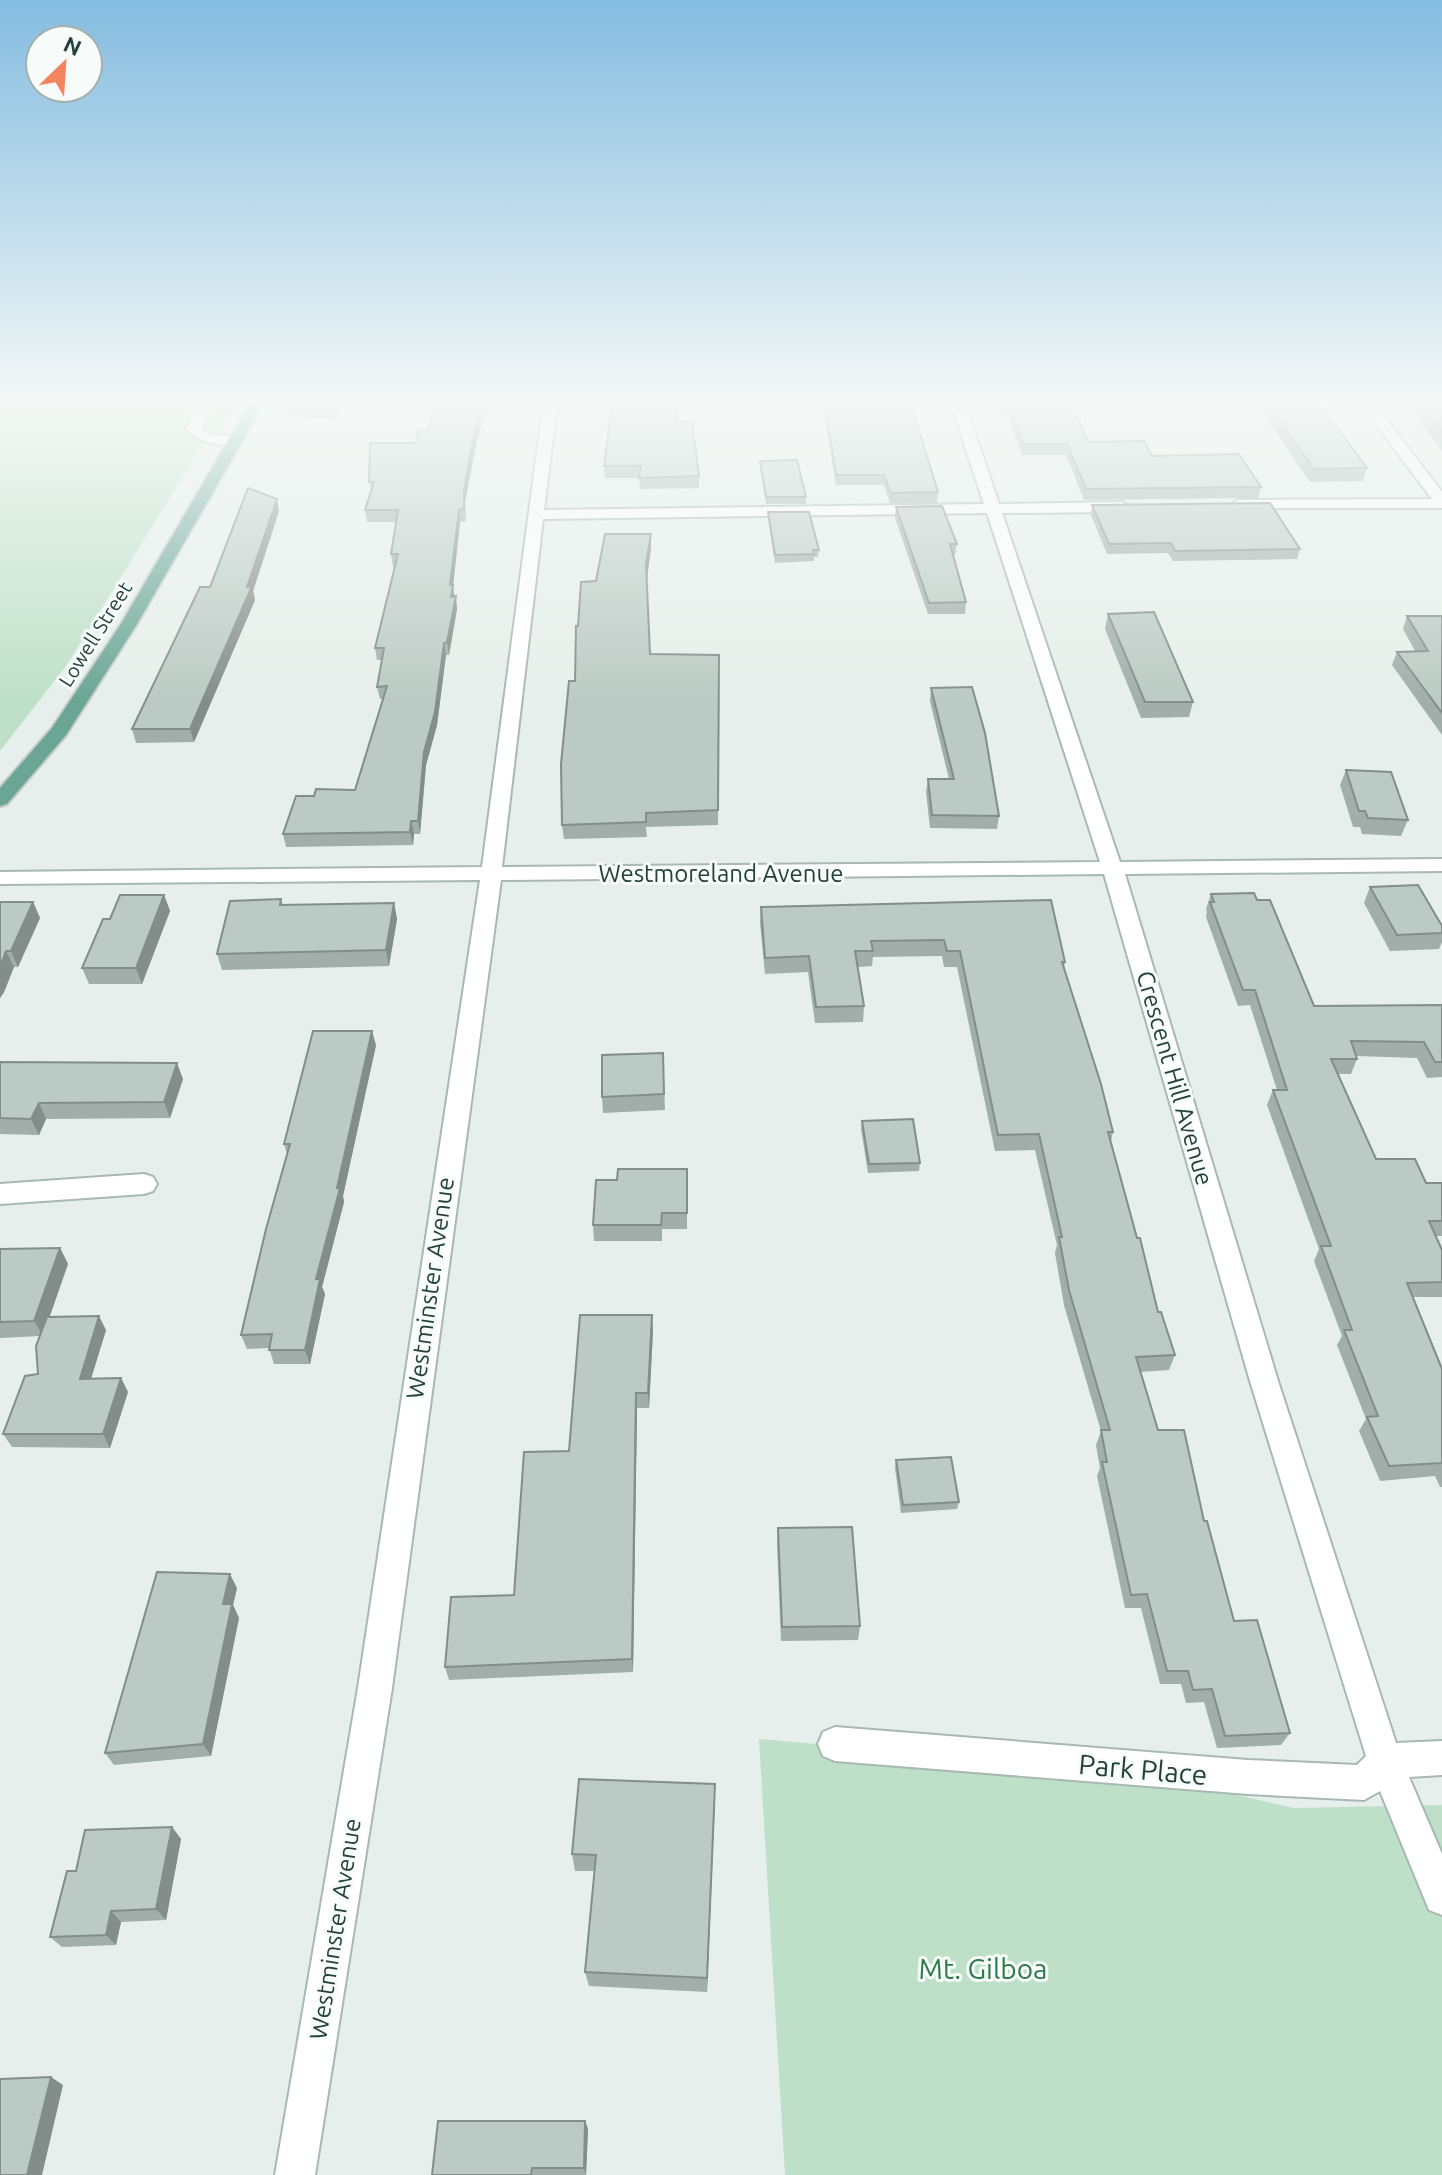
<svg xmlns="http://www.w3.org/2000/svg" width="1442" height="2175" font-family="Ubuntu,sans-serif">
<rect width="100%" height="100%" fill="#e6efeb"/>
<path fill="#bfe0c8" d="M0 398H239L222 428 211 431 66 666 0 751Z
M759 1739 1137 1772 1294 1808 1442 1805V2175H785Z"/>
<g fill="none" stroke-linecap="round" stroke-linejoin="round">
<g stroke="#a8b8b2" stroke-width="4">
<path id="minor" d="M202 398H216L202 429 211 435 240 437V443C220 447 198 444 186 427Z
M544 398H558L544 510 984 504 949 398H963L999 504 1122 502 1130 507 1122 512 1002 513 1120 862 1442 859V871L1125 874 1278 1381 1396 1743 1442 1741V1775L1409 1777 1442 1854V1915L1429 1910 1380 1791 1364 1800 1248 1794 835 1761 823 1756 818 1744 823 1732 835 1727 1248 1760 1357 1765 1366 1756 1250 1381 1104 874 501 880 392 1688 315 2175H275L358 1688 480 880 0 884V872L482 867ZM987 513 1100 862 502 867 543 519Z
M1356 398H1370L1442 492V508H1234V502L1239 500 1432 499Z
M144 1174 153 1177 157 1184 153 1191 144 1194 0 1204V1184Z"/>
</g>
<g stroke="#c2cac8" stroke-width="4">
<path id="major" d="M253 398H267L137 624 66 735 7 804 0 806V788L52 728 121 624Z"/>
</g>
<use href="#minor" fill="#fff" fill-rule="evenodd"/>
<use href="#major" fill="#6aa596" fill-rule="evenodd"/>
</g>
<path fill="#a1aea9" d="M347 398 335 419 291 417 289 408Z
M438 398H490L485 420H482L474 455 465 502 466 521 460 522 453 586 457 609 449 655H446L437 725 426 765 420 834H414L413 845 286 847 283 834 314 796 355 790 383 699H380L377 687 382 660H377L375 648 395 567H393L391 554 396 522H367L365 510 371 492 369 482 416 443 428 430Z
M600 398H676L677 422 699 476V488L640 489 639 478H605L604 466 612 408H600Z
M824 398 938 492 937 503H890L884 485H836L823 407Z
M993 398H1070L1088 442 1152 456 1261 487 1258 498 1084 500 1066 455H1022L1006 411H997Z
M1253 398H1315L1367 468 1363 481 1310 482Z
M1402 398H1442V451L1415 414Z
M760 461 806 497V504H766L760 468Z
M1092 505 1300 549 1297 559 1173 561 1168 553 1107 554 1091 515Z
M896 507 957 544 955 555H953L966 602 965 614H928L895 518Z
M279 511 253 591 255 600 194 742 136 743 132 729 210 587Z
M768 512 819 550 818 557H814V561L775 563 768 519Z
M651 534V548L647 578 650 654 719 655 718 825 646 827 647 837 564 839 562 825 575 681 578 626 596 581Z
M1108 614 1193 702 1189 717 1141 718 1105 629Z
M1407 616H1442V735L1392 665 1397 652 1415 651 1403 629Z
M931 688 999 816 997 829 930 828 926 792 928 779H949L930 701Z
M1346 770 1408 820 1401 836 1362 834 1360 827H1353L1340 785Z
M1370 887 1442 926V942L1439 949 1390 951 1364 903Z
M1211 894 1314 1006 1442 1005V1077L1427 1078 1417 1058 1356 1056 1357 1059 1351 1074H1338L1376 1159 1426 1183H1442V1236H1436L1442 1282V1297H1413L1442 1369V1487H1440L1435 1476 1380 1481 1359 1431 1366 1419 1337 1345 1342 1336 1314 1261 1319 1249 1267 1105 1273 1090H1277L1250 1005 1238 1006 1206 917 1207 912 1206 909Z
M164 895 170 911 142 984H89L82 968 110 919Z
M281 899 283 905 394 903 397 919 389 966 222 970 217 954Z
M0 902H33L40 918 18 967H14L4 992 0 998Z
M761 907 1065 962 1064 968 1113 1132 1111 1141 1158 1312 1175 1355 1169 1370 1140 1372 1158 1430 1204 1521 1234 1621 1290 1733 1281 1745 1217 1748 1204 1702 1186 1703 1181 1684H1160L1141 1608H1125L1097 1476 1100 1468 1096 1445 1101 1431 1064 1305 1055 1253 1057 1245 1035 1150 995 1151 957 967H944L942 956 873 957 872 966 858 967 864 1006 863 1022 815 1023 808 972 765 974 760 923Z
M376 1045 343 1196 344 1202 322 1287 325 1294 310 1364H274L269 1348 247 1349 241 1335 287 1154 284 1144Z
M663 1053 665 1110 603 1113 602 1097Z
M0 1062 183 1079 170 1118 46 1119 39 1135 0 1134Z
M862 1121 920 1163 919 1171 868 1173 861 1129Z
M687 1169V1229H662V1241H594L593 1225Z
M60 1248 68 1264 49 1317 106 1330 91 1378H121L128 1392 110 1448 12 1447 3 1434 38 1374 40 1336 0 1338V1249Z
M653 1330 649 1408H637L633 1672 449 1680 445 1667 514 1595 569 1451Z
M896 1460 959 1502 957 1509 901 1513 895 1468Z
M778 1528 860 1626 858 1640 781 1641 777 1543Z
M237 1588 233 1605 239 1618 211 1756 114 1765 105 1753Z
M715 1784 707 1992 589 1986 585 1972 595 1871H575L572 1854Z
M172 1827 181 1839 166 1920 121 1922 116 1945 62 1947 50 1937 76 1871Z
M585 2121 588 2129 586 2175H432Z"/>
<path fill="#838d89" d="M340 398H347L335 419 334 410Z
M486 398H490L485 420 484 409Z
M481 409 482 420 474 455 465 502 466 521 464 491 472 443Z
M277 499 279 511 253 591 255 600 194 742 190 729 247 587Z
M459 510 460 522 453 586 454 597 452 609 450 585Z
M651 534V548L647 578 646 564Z
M456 596 457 609 449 655 447 642Z
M444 643 446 655 437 725 426 765 420 834 418 821 424 752Z
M411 821 414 834 413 845 410 832Z
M164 895 170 911 142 984 136 968Z
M33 902 40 918 18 967 11 951Z
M394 903 397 919 389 966 386 950Z
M6 951 14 967 4 992 0 998V967Z
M372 1031 376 1045 343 1196 344 1202 322 1287 325 1294 310 1364 305 1350 316 1279Z
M177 1063 183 1079 170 1118 164 1102Z
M39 1103 46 1119 39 1135 31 1119Z
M60 1248 68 1264 43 1336 34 1321Z
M652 1315 653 1330 649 1408 648 1393Z
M99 1316 106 1330 87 1392 80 1379Z
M121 1378 128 1392 110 1448 103 1434Z
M636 1393 637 1408 633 1672 632 1659Z
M230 1574 237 1588 233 1605 239 1618 211 1756 203 1744 223 1604Z
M715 1784V1801L707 1992V1978Z
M172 1827 181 1839 166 1920 156 1909Z
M111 1911 121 1922 116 1945 106 1935Z
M51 2077 63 2085 42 2175H27Z
M585 2121 588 2129 586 2175 584 2168Z"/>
<path fill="#bbcac4" stroke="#838d89" stroke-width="2" d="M297 398H340L334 410 289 408Z
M438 398H486L484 409H481L472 443 464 491V509L459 510 450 585H453L451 597 456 596 447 642 444 643 435 712 424 752 418 821H411L410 832 283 834 296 796H314L316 789 355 790 387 686 377 687 384 648H375L398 554H391L398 510H365L374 482H369L370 443H416L419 430H428Z
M613 398H676L677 422H692L699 476 639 478 641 466H604Z
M824 398H909L938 492 891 493 884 475H836Z
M998 398H1070L1088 442 1144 441 1152 456 1239 454 1261 487 1086 489 1067 444H1023L1007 400H998Z
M1264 398H1315L1367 468 1314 469Z
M1415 398H1442V434Z
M797 460 806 497H766L760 461Z
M248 488 277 499 247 587 252 586 190 729H132L200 587H210Z
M1270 503 1300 549 1175 551 1171 543 1109 544 1092 505Z
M942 506 957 544H950L966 602 929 603 896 507Z
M768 512H809L819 550H813L814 554 775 555Z
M605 534H651L646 564 650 654 719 655 718 810 646 813V822L562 825 561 764 569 681H575L576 626H578L581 582 596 581Z
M1154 612 1193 702H1145L1108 614Z
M1407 616H1442V713L1397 652 1428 651Z
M972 687 985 733 999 816 932 815 928 779H954L931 688Z
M1346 770 1391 772 1408 820 1368 818 1365 811H1359Z
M1418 885 1442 926V933L1397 935 1370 887Z
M1254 893 1257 900H1270L1314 1006 1442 1005V1062H1435L1424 1042 1351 1041 1357 1059H1331L1376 1159H1415L1426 1183H1442V1221H1429L1442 1250V1282L1407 1283 1442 1369V1463L1389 1466 1367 1417 1378 1416 1344 1330H1352L1321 1246H1331L1273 1090H1287L1255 990H1243L1210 902H1214L1211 894Z
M120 895H164L136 968H82L103 919H110Z
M281 899 280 905 394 903 386 950 217 954 230 901Z
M1051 900 1065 962H1062L1101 1084 1113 1132H1108L1137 1238H1140L1158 1312H1161L1175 1355 1136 1357 1158 1430H1184L1204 1521H1207L1234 1621 1257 1620 1290 1733 1225 1736 1212 1689 1193 1690 1188 1671H1167L1147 1594 1131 1595 1102 1462H1107L1101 1430H1110L1069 1290 1059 1237H1062L1039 1134 998 1135 960 951H947L944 940 871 941 873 951H855L864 1006 816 1007 809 956 765 958 761 907Z
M0 902H33L11 951H6L0 967Z
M313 1031H372L337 1188H340L316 1279H320L305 1350H269L272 1334 241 1335 266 1229 290 1144H284Z
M663 1053 664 1094 602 1097V1055Z
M0 1062 177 1063 164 1102 39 1103 31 1119 0 1118Z
M913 1119 920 1163 869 1164 862 1121Z
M618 1169H687V1213H662L661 1225H593L596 1180H617Z
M60 1248 34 1321 0 1322V1249Z
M580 1315H652L648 1393H636L632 1659 445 1667 451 1597 514 1595 524 1452 569 1451Z
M99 1316 80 1379 121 1378 103 1434H3L25 1376 38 1374 36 1346 47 1317Z
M951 1457 959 1502 903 1505 896 1460Z
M852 1527 860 1626 782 1627 778 1528Z
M157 1572 230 1574 223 1604H232L203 1744 105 1753Z
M579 1779 715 1784 707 1978 585 1972 596 1855 572 1854Z
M172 1827 156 1909 111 1911 106 1935 50 1937 67 1871H76L85 1830Z
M51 2077 27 2175H0V2079Z
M438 2121H585L584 2168H532L531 2175H432Z"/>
<linearGradient id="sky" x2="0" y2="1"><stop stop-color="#84bce0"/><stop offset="0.57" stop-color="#f4f8f6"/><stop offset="1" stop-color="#f4f8f6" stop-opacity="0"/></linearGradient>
<rect width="1442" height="703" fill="url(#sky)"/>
<g text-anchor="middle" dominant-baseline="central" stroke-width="6" stroke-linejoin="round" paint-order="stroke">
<g font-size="20" fill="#24423a" stroke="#f7fbf9">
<text transform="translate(95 634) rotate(-58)">Lowell Street</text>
</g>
<g font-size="24" fill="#24423a" stroke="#f7fbf9">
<text x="721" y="873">Westmoreland Avenue</text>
<text transform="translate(1175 1078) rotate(74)">Crescent Hill Avenue</text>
<text transform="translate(430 1288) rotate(-82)">Westminster Avenue</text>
<text transform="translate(335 1929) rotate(-81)">Westminster Avenue</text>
</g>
<g font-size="28" fill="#24423a" stroke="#f7fbf9">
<text transform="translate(1143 1769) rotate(5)">Park Place</text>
</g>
<g font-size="28" fill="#2d7a4b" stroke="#f7fbf9">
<text x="983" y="1968">Mt. Gilboa</text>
</g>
</g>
<g transform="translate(64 64) rotate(25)"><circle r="38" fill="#f7fbf9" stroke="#a3b1ad" stroke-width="2"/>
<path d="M0-6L14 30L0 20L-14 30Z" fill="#f4845f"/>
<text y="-12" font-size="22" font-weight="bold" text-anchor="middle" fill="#24423a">N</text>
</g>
</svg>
